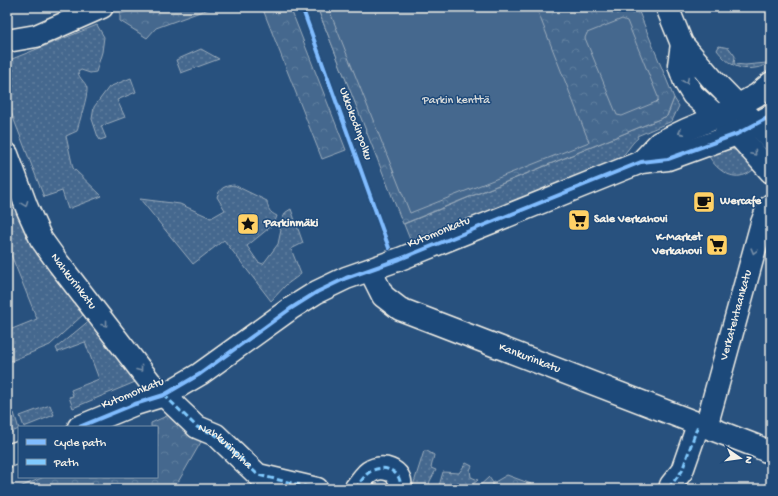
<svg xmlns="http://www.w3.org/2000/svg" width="778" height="496" font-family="'Gochi Hand',sans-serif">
<defs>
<pattern id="grass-dots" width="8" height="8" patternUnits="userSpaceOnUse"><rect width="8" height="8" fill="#45688e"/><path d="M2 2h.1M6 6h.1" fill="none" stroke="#607e9e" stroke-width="1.8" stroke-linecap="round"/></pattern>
<pattern id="forest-crowns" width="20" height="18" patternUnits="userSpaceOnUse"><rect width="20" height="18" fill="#45688e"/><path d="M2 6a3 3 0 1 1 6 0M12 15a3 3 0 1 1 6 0" fill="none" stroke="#607e9e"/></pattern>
</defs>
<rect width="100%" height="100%" fill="#28517e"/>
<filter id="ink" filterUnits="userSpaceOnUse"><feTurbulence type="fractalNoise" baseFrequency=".025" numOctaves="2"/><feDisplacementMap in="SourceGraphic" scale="8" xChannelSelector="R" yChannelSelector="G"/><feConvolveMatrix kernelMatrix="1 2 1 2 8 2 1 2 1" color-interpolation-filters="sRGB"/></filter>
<g filter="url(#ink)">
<path fill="url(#grass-dots)" stroke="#9cacbb" d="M317 7 404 224 667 116 674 98 679 106 672 121 637 136 638 138C630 144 627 154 618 159L411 242Z
M97 25 104 37 102 52 96 72 90 73 81 70 78 72C79 79 85 81 87 88 88 96 79 122 77 131L66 136 73 168 102 196 68 209 62 191 44 197 7 102V61Z
M719 46 729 48 735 56 734 64 745 65 767 63C763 67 761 67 755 68 738 71 727 63 717 50Z
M201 49 219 59 181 73 176 60Z
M131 78 136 92 117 100 125 117 101 126 106 138 100 140 98 137 92 119 94 107 109 87Z
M727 148 739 151 757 167C752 171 747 175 740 176 727 178 713 166 708 154Z
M7 180 31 241 37 255 85 313 50 345 11 361 7 358V331L37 319 7 245Z
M234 185 267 201C268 209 269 212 277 216L274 224 247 246 258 262 263 264 278 244 281 230 278 227 286 212 291 209 303 243 291 249 301 274 286 285 271 301 224 240 193 264 140 199 180 204 211 218 225 210 217 197C220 188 224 186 234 185Z
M91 319 140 380 73 408 69 397 73 396 71 390 99 379 85 342 58 352 56 348Z
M50 405 54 415 24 427 20 416Z
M14 413 19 429 7 434V416Z
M424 451H427L434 455 431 468 436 470 430 481 429 485 432 489H412Z
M466 463 472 466 470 470 471 477 478 480 467 489H437L439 486 443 472 459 473Z
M489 477 493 483 492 489H476Z"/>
<path fill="url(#forest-crowns)" stroke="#9cacbb" d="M139 7H214L156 28 147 38 120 21V14Z
M262 7H290L346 150 322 159Z
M317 7H637L674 98 667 116 403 224Z
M171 414 201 442 174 489H15L44 477H157V427H151V423Z
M507 475 542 488 541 489H492L493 483Z"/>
<path fill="#45688e" stroke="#9cacbb" d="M328 7H536L589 142 410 213Z
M622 19 627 21 658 97V100L656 102 622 116 617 115 585 38 587 33Z"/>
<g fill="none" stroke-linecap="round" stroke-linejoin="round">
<g stroke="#f4f1e8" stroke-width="25">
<g id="minor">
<path d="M667 7 682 44 713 80 771 139"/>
<path d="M7 41 36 36 102 7"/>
<path d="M682 44 679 65 685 82 693 95 737 134 771 172"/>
<path id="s1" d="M7 154 27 208 41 239 59 264 150 382 197 427 216 435 258 475 317 489"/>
<path d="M641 162 659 143 686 130 717 117 757 95 771 83"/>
<path id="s2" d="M370 270 383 296 400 309 756 446 771 453"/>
<path d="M79 427 135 404 164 395 200 374 290 309 317 292 346 278 400 259 641 162 668 159 737 134 771 116"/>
<path id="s3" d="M706 427 762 223 767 210 771 205"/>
<path d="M7 456 19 452"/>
<path d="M355 489C359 484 363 478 367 474 380 462 404 470 400 489"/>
<path d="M670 489 671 485 682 471 698 425"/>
</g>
</g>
<use href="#minor" stroke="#1f4a7a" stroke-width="22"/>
<path stroke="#80caff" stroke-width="3" stroke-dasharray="6 3" stroke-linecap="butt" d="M164 395 197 427 216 435 258 475 317 489
M355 489C359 484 363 478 367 474 380 462 404 470 400 489
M670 489 671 485 682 471 698 425"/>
<g stroke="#1f4a7a" stroke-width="6">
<path id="cycleway" d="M302 7 389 248
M79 427 135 404 164 395 200 374 290 309 317 292 346 278 400 259 641 162 668 159 737 134 771 116"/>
</g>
<use href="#cycleway" stroke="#80bcff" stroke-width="4"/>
</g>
<defs><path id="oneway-chevron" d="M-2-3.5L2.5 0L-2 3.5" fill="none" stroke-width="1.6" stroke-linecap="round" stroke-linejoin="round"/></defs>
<g stroke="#748da6">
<use href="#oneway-chevron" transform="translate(686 81) rotate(64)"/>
<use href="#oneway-chevron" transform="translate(681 132) rotate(154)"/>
<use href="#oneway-chevron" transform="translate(754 153) rotate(49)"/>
<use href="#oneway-chevron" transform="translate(25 204) rotate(69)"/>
<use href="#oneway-chevron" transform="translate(754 251) rotate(105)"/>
<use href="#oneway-chevron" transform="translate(105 324) rotate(52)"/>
<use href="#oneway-chevron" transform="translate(140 369) rotate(52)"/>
</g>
</g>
<defs>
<g id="cafe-square" transform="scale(1.15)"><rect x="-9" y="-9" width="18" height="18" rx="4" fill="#ffd166" stroke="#1f4a7a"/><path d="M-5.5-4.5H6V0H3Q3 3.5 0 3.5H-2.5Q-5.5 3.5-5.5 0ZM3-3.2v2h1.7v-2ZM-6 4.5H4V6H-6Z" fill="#111"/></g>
<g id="supermarket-square" transform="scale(1.15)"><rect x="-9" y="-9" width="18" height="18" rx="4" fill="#ffd166" stroke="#1f4a7a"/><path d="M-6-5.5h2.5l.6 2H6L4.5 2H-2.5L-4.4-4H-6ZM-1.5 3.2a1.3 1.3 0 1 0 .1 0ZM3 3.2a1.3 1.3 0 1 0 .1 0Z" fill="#111"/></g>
<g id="sight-square" transform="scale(1.15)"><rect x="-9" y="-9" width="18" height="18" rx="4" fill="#ffd166" stroke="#1f4a7a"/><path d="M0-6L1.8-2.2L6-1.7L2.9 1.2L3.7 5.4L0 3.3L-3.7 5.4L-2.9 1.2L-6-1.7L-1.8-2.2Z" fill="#111"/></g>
</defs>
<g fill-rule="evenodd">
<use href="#cafe-square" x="704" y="202"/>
<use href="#supermarket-square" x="579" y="220"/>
<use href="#sight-square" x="248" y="224"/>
<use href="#supermarket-square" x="717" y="245"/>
</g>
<g text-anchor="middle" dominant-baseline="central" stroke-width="3" stroke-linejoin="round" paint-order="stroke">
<g font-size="12" fill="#dadcda" stroke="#1f4a7a">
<text x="456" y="101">Parkin kenttä</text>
</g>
<g font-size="12" fill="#f4f1e8" stroke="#1f4a7a">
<text transform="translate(355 124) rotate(70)">Ukkokodinpolku</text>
<text transform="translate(439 233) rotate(-22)">Kutomonkatu</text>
<text stroke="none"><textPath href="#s1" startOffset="145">Nahkurinkatu</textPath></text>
<text stroke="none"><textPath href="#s3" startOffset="116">Verkatehtaankatu</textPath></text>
<text stroke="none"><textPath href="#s2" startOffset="189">Kankurinkatu</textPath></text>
<text transform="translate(133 394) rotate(-22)">Kutomonkatu</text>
<text stroke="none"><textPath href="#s1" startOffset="371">Nahkurinpiha</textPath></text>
</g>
<g font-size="12" font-weight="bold" fill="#f4f1e8" stroke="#1f4a7a" text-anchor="start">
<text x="720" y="202">Wercafe</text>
<text x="594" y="220">Sale Verkahovi</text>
<text x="264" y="224">Parkinmäki</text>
<text x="702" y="238" text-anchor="end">K-Market<tspan x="702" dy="14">Verkahovi</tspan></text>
</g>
</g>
<rect width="778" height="496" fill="none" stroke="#1f4a7a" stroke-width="24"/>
<rect x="12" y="12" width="754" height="472" fill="none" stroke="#f4f1e8" stroke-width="1.5" filter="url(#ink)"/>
<rect x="18" y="426" width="140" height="52" fill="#1f4a7a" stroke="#748da6"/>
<rect x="26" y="439" width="20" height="6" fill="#80bcff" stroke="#748da6"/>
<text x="54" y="446" font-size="12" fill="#f4f1e8">Cycle path</text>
<rect x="26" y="459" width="20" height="6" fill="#80caff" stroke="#748da6"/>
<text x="54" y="466" font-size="12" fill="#f4f1e8">Path</text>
<g transform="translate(740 458) rotate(103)" stroke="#1f4a7a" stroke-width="3" paint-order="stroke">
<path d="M0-3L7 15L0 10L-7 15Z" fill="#f4f1e8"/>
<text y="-6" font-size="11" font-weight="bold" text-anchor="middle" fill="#f4f1e8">N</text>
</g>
</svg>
